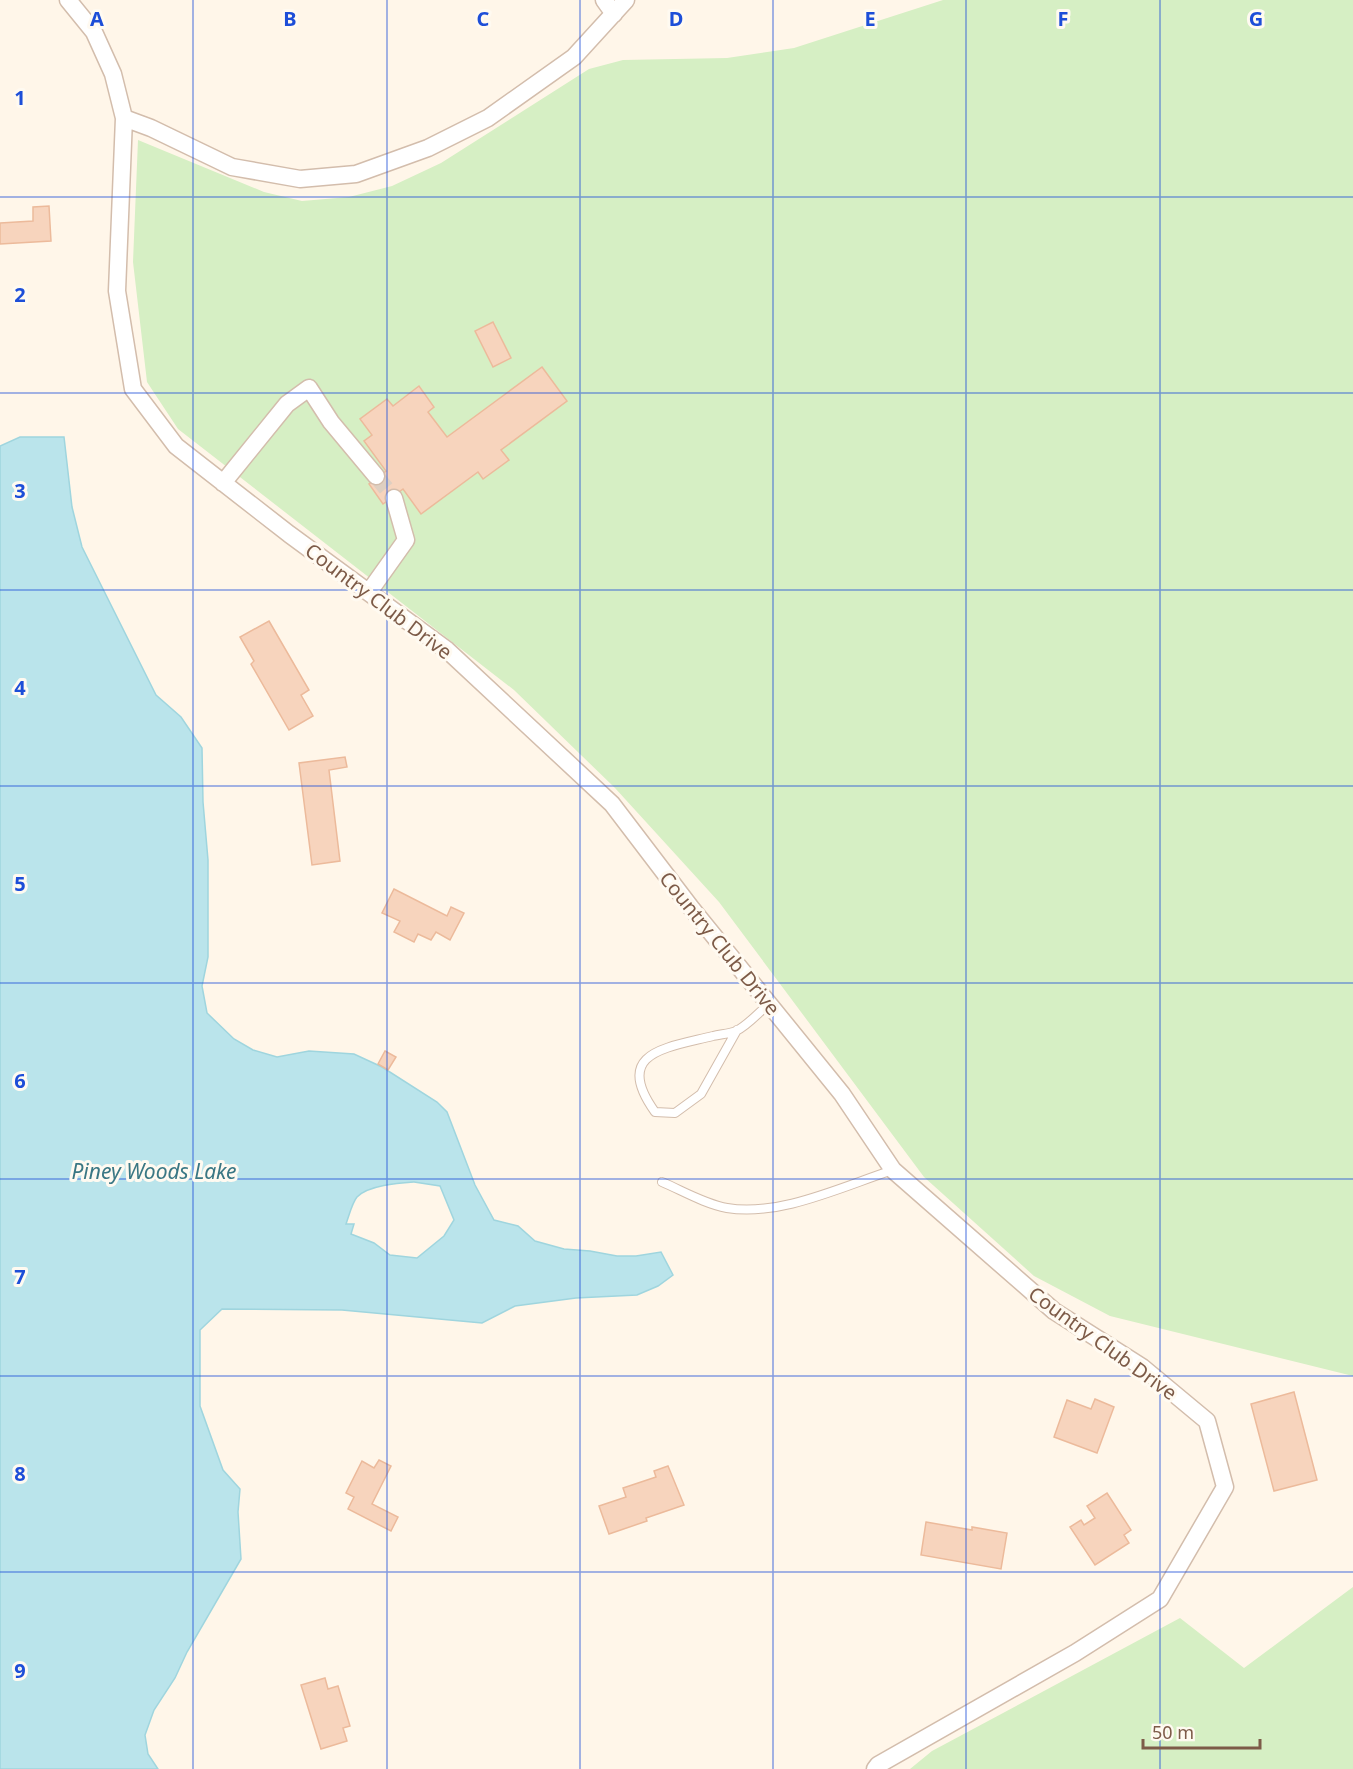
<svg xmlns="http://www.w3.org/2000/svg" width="1353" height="1769" font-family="'Noto Sans',sans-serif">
<rect width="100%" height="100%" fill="#fff6e9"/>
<path fill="#d6efc4" d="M943 0H1353V1376L1110 1316 1034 1276 924 1177 719 902 615 788 514 690 178 429 147 382 133 262 138 140 264 192 302 201 349 197 392 186 441 163 589 69 623 60 727 58 794 48Z
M1353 1587V1769H910L932 1751 1180 1618 1244 1668Z"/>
<path fill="#bae4eb" stroke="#9fd5de" stroke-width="1.5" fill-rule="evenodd" d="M20 437H64L72 507 82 547 156 695 181 717 202 748 203 802 208 860V957L202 986 207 1013 234 1039 253 1050 277 1057 309 1051 354 1054 382 1067 437 1102 447 1112 475 1185 494 1220 518 1226 535 1241 564 1249 590 1251 617 1256H636L661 1252 673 1275 658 1286 637 1295 576 1298 515 1306 482 1323 342 1310 222 1309 200 1330V1406L223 1470 240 1489 238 1512 241 1559 187 1652 175 1678 154 1710 145 1735 148 1754 158 1769H0V446ZM414 1182 440 1186 454 1220 444 1236 417 1258 390 1255 374 1243 351 1234 354 1224H346C349 1216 352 1203 357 1197 368 1185 399 1183 414 1182Z"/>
<path fill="#f7d4bd" stroke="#ecba9b" stroke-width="1.5" d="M49 206 51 241 0 244V223L33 221V207Z
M493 322 511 358 493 367 475 331Z
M542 367 567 401 501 450 509 460 483 479 478 472 421 514 403 489 383 504 369 484 386 471 364 441 372 435 360 419 387 399 393 406 419 386 434 407 428 412 447 437Z
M269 621 309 690 301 695 313 716 289 730 251 664 254 661 240 637Z
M345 757 347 767 329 770 340 861 312 865 299 763Z
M394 889 447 916 451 907 464 913 450 940 436 932 431 940 418 934 414 942 394 932 400 921 382 913Z
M385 1051 396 1057 388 1070 378 1064Z
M1294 1392 1317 1480 1274 1491 1251 1404Z
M1095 1399 1114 1407 1097 1453 1054 1437 1067 1400 1091 1409Z
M379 1460 391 1466 372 1504 398 1517 391 1531 348 1509 354 1497 346 1493 362 1461 374 1468Z
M668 1466 684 1505 646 1518 647 1521 609 1534 599 1506 626 1497 623 1488 656 1477 654 1471Z
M1107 1493 1131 1530 1124 1535 1129 1543 1095 1565 1070 1527 1081 1520 1084 1525 1095 1518 1087 1506Z
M926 1522 972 1530V1527L1007 1533 1001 1569 921 1555Z
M325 1678 328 1689 338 1686 350 1726 343 1728 347 1741 321 1749 301 1685Z"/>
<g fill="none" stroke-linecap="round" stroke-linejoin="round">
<path stroke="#decfc1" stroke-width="16" stroke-dasharray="16 8" stroke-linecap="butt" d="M376 476 394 498"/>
<g stroke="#d3bdac" stroke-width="10">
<path id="service" d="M737 1030 701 1094 675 1113 655 1112C612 1052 666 1048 713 1036 720 1034 729 1034 736 1031 747 1026 759 1012 769 1004
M662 1182C683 1191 705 1204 727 1208 780 1217 843 1186 893 1170"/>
</g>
<g stroke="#d3bdac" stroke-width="19">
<path id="minor" d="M68 0 94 32 113 74 124 118 117 291 133 389 176 446 289 534 447 650 612 804 692 909 842 1094 893 1170 1054 1311 1142 1367 1207 1421 1225 1487 1160 1599 1075 1653 878 1765 875 1769
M604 0 614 14
M124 118 151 128 232 167 300 179 356 174 428 148 488 118 574 57 626 0
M223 483 287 404 309 388 331 422 376 476
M369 592 406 540 394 498"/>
</g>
<use href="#service" stroke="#fff" stroke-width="8"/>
<use href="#minor" stroke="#fff" stroke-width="16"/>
</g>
<path fill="none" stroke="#1d4ed8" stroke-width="1.5" stroke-opacity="0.55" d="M193 0V1769M387 0V1769M580 0V1769M773 0V1769M966 0V1769M1160 0V1769M0 197H1353M0 393H1353M0 590H1353M0 786H1353M0 983H1353M0 1179H1353M0 1376H1353M0 1572H1353"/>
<g text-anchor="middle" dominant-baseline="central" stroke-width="6" stroke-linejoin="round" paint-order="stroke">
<g font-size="20" fill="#7d5b48" stroke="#fffaf1">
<text transform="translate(379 601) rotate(37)">Country Club Drive</text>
<text transform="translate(720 943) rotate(51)">Country Club Drive</text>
<text transform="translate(1103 1343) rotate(36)">Country Club Drive</text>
</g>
<g font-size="21" font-style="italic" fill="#3a7784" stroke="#fffaf1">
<text x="154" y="1171">Piney Woods Lake</text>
</g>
</g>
<g font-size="20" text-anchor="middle" font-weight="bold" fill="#1d4ed8" stroke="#fffaf1" stroke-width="6" stroke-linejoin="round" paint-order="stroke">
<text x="97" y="26">A</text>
<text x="290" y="26">B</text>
<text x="483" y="26">C</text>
<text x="676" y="26">D</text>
<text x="870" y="26">E</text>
<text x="1063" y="26">F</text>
<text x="1256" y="26">G</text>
<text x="20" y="105">1</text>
<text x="20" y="302">2</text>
<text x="20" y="498">3</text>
<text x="20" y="695">4</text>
<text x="20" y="891">5</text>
<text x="20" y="1088">6</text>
<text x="20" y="1284">7</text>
<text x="20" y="1481">8</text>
<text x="20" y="1678">9</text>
</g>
<path d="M1143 1739v9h117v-9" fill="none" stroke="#7d5b48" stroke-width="3"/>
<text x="1152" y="1739" font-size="18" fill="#7d5b48" stroke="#fffaf1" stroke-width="4.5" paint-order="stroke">50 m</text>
</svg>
